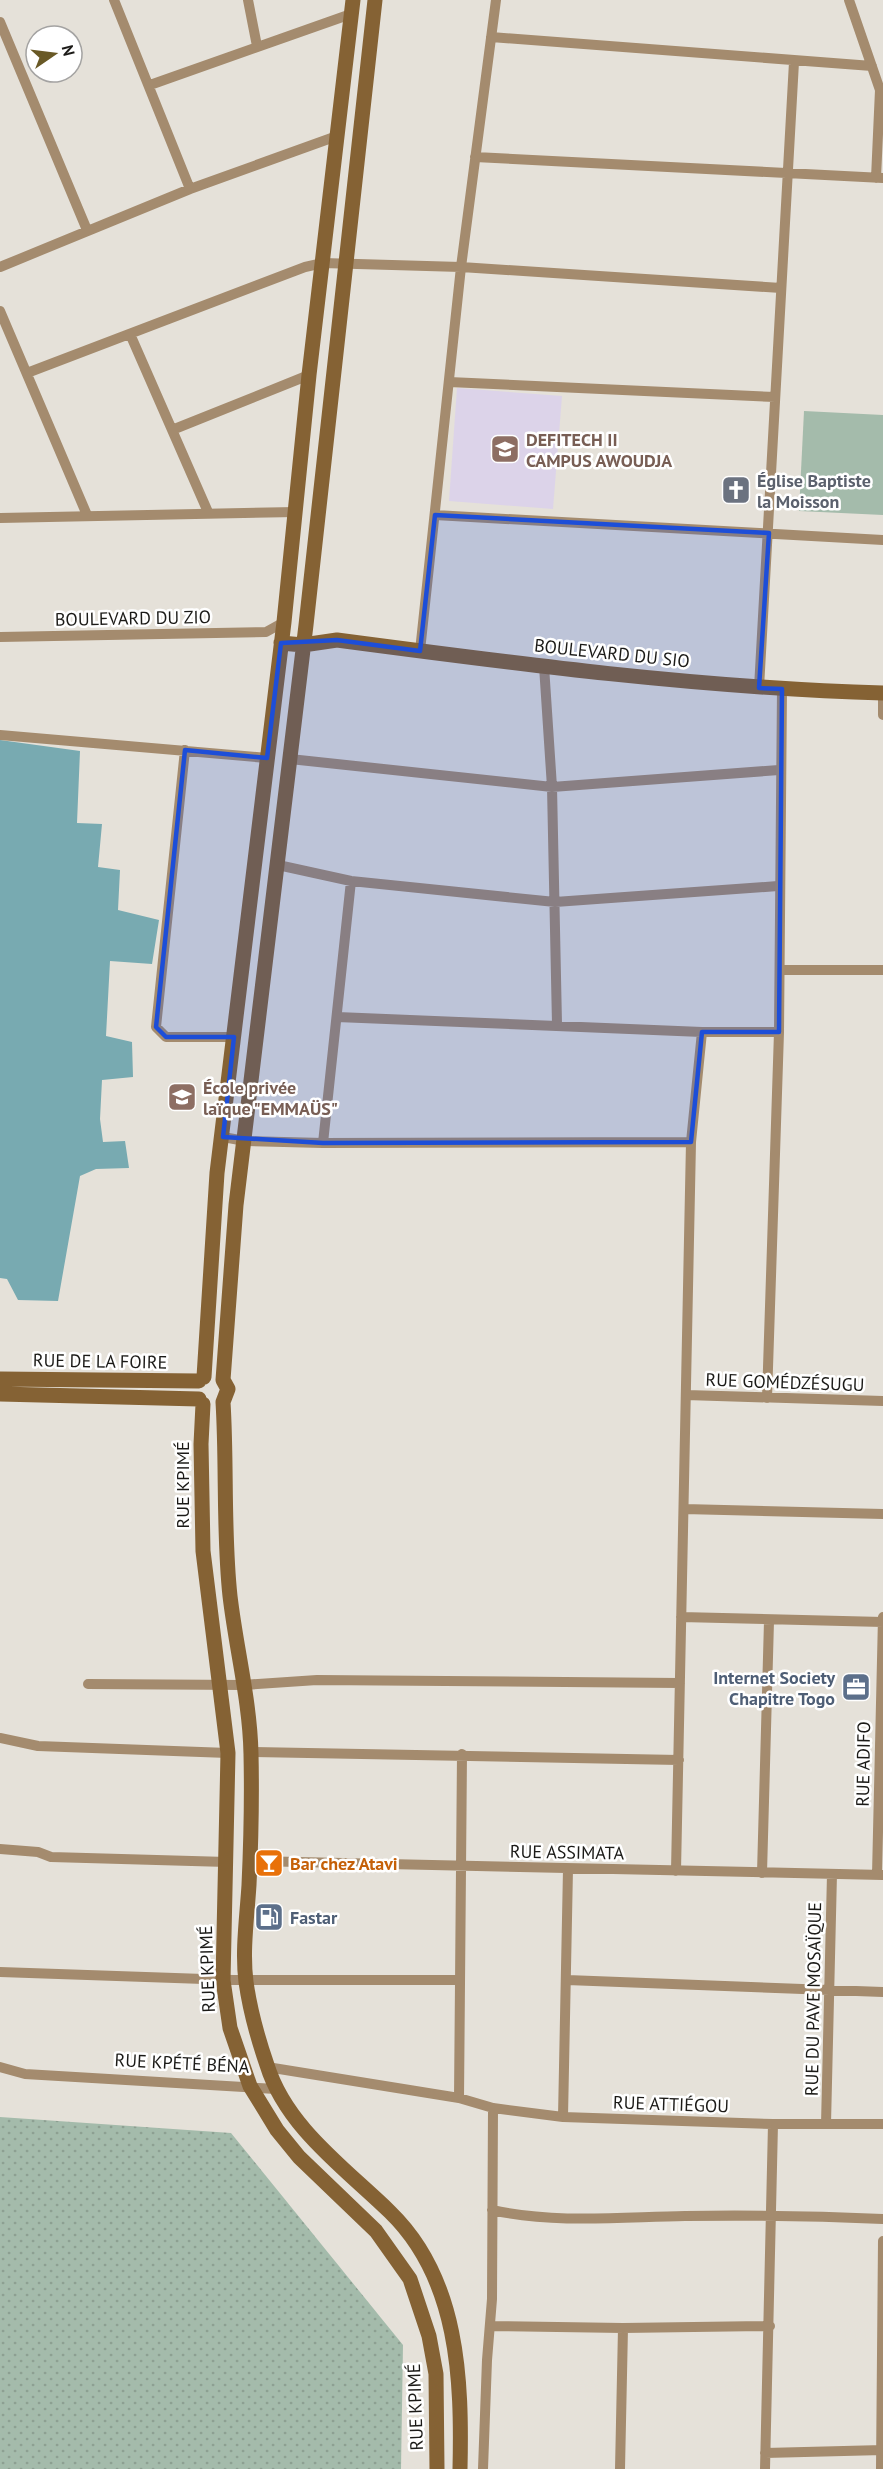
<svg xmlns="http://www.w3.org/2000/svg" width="883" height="2469" font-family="'PT Sans',sans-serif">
<defs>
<pattern id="grass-dots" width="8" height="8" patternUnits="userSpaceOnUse" patternTransform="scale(1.5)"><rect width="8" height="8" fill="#a4bbab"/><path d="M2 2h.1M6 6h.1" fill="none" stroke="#8da092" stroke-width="1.8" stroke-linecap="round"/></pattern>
</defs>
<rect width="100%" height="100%" fill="#e5e1d9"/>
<path fill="#dcd3e9" d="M457 388 562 396 553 509 449 501Z"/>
<path fill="url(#grass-dots)" d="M0 2117 231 2133 403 2345 401 2469H0Z"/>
<path fill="#a4bbab" d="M804 411 883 415V515L799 511Z"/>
<path fill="#78aab1" d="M0 740 80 751 77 823 102 824 98 867 120 870 118 910 159 920 152 964 110 961 106 1036 132 1042 133 1077 102 1080 100 1119 103 1142 125 1141 129 1168 96 1169 80 1176 58 1301 18 1300 7 1279 0 1278Z"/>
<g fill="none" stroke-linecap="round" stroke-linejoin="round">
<path stroke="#a48b6e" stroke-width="10" d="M114 0 190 189
M248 0 257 46
M849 0 880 90 876 178
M0 22 87 230
M491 37 872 66
M150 85 351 14
M475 157 883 178
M0 267 190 189 337 136
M0 311 87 515
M130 334 208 512
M27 373 305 267 323 263 461 267 781 288
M449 382 775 397
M172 430 309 375
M435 515 883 540
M0 518 296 512
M0 637 266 632 284 622
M420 651 461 267 496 0
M544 666 552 787 557 1024
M759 688 794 62
M883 693V715
M0 735 267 758
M185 750 156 1027 166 1037H234
M290 759 552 787 779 770
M278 865 351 881 555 902 778 886
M780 970H883
M337 1017 702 1032H779
M223 1137 245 1141 323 1143 691 1142
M323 1143 351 881
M686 1395 883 1401
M767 1398 779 1032 782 689
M684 1509 883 1514
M681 1617 883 1622
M88 1684 243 1685 317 1680 680 1683
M0 1738 38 1746 228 1753
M251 1752 679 1760
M0 1849 38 1852 51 1857 227 1862
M250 1861 883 1875
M676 1871 691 1142 702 1032
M762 1873 769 1621
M877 1875 883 1617
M0 1972 233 1980H460
M567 1980 883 1992
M0 2067 25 2074 276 2089
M267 2067 459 2098 493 2108 563 2117 773 2124H883
M459 2098 462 1754
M563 2117 568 1869
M826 2124 832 1874
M492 2210C556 2224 621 2217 685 2216 751 2215 817 2216 883 2219
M490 2326 623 2328 770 2326
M765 2453 883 2450
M483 2469 487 2360 492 2299 493 2108
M620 2469 623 2328
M765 2469 773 2124
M881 2469 883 2241"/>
<path stroke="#856234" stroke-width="15" d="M375 0 306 625 236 1205 223 1380 228 1389 223 1402C227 1466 223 1531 230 1596 236 1648 250 1701 251 1754 252 1798 251 1842 249 1885 247 1917 242 1951 246 1982 250 2010 258 2039 267 2065 286 2127 346 2169 390 2212 459 2279 462 2380 460 2469
M281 643 303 645 337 640C518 664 700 688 883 693
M204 1377 217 1173 284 622 309 375 353 0
M0 1379 199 1381
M0 1394 199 1399
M203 1404 201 1444 203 1551 228 1753 223 1980 230 2028 250 2086 277 2130 299 2157 376 2231 410 2279 429 2336 436 2374 437 2469"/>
</g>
<path fill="#1d4ed8" fill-opacity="0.2" stroke="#1d4ed8" stroke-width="4.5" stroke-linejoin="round" d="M435 515 769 533 759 688 782 689 779 1032H702L691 1142 323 1143 223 1137 234 1037H166L156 1027 185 750 267 758 281 643 337 640 420 651Z"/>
<defs>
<g id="university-square" transform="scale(1.5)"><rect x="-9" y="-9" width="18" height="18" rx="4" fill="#8d6e63" stroke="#fff"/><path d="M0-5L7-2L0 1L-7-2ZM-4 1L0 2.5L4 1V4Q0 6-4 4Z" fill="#fff"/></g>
<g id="church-square" transform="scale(1.5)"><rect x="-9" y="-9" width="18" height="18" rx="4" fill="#6b7280" stroke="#fff"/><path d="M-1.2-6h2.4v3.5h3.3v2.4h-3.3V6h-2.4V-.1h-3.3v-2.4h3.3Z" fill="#fff"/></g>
<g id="school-square" transform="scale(1.5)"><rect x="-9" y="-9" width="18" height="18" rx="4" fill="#8d6e63" stroke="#fff"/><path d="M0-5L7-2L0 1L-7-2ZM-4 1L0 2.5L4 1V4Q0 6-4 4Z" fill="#fff"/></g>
<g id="office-square" transform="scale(1.5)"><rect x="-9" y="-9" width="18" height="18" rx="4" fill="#5c6f8a" stroke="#fff"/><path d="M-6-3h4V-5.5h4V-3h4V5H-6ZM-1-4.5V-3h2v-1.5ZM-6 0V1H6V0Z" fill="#fff"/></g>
<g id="bar-square" transform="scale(1.5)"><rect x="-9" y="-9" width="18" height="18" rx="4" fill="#e8710a" stroke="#fff"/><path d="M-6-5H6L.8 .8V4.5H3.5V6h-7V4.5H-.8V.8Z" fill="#fff"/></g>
<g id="fuel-square" transform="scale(1.5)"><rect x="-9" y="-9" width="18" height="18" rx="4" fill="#5c6f8a" stroke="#fff"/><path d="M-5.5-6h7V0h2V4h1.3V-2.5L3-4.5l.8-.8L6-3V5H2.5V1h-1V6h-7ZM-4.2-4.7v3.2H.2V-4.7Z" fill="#fff"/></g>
</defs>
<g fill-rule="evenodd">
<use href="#university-square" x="505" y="449"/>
<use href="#church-square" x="736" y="490"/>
<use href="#school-square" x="182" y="1097"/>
<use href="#office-square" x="856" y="1687"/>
<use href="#bar-square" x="269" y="1863"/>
<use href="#fuel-square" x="269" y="1917"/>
</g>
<g text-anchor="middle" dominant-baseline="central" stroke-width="5" stroke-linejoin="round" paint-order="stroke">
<g font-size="18" font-weight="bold" fill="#785e54" stroke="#fff" text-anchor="start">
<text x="526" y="439">DEFITECH II<tspan x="526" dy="21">CAMPUS AWOUDJA</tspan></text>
<text x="203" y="1087">École privée<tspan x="203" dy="21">laïque "EMMAÜS"</tspan></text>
</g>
<g font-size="18" font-weight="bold" fill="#5b616d" stroke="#fff" text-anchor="start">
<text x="757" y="480">Église Baptiste<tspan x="757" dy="21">la Moisson</tspan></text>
</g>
<g font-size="18" fill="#1b1a17" stroke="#fff">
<text transform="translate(133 618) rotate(-1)">BOULEVARD DU ZIO</text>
<text transform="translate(612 653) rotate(6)">BOULEVARD DU SIO</text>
<text transform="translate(100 1361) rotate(1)">RUE DE LA FOIRE</text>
<text transform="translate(785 1382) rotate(2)">RUE GOMÉDZÉSUGU</text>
<text transform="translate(182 1485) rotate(-90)">RUE KPIMÉ</text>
<text transform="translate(863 1764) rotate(-89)">RUE ADIFO</text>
<text transform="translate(567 1852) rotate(1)">RUE ASSIMATA</text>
<text transform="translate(207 1969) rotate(-92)">RUE KPIMÉ</text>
<text transform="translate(813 1999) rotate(-89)">RUE DU PAVE MOSAÏQUE</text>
<text transform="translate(182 2063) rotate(3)">RUE KPÉTÉ BÉNA</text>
<text transform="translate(671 2104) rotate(2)">RUE ATTIÉGOU</text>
<text transform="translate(415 2407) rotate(-92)">RUE KPIMÉ</text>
</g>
<g font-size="18" font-weight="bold" fill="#4e5e75" stroke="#fff" text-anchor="end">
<text x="835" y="1677">Internet Society<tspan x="835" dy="21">Chapitre Togo</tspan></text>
<text x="290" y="1917" text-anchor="start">Fastar</text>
</g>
<g font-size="18" font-weight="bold" fill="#c56008" stroke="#fff" text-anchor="start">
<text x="290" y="1863">Bar chez Atavi</text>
</g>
</g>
<g transform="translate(54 54) rotate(76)"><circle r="28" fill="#ffffff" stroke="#a4a3a2" stroke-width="1.5"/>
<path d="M0-4.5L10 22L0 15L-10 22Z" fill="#695926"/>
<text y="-9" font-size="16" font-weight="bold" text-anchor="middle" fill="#1b1a17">N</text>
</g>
</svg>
